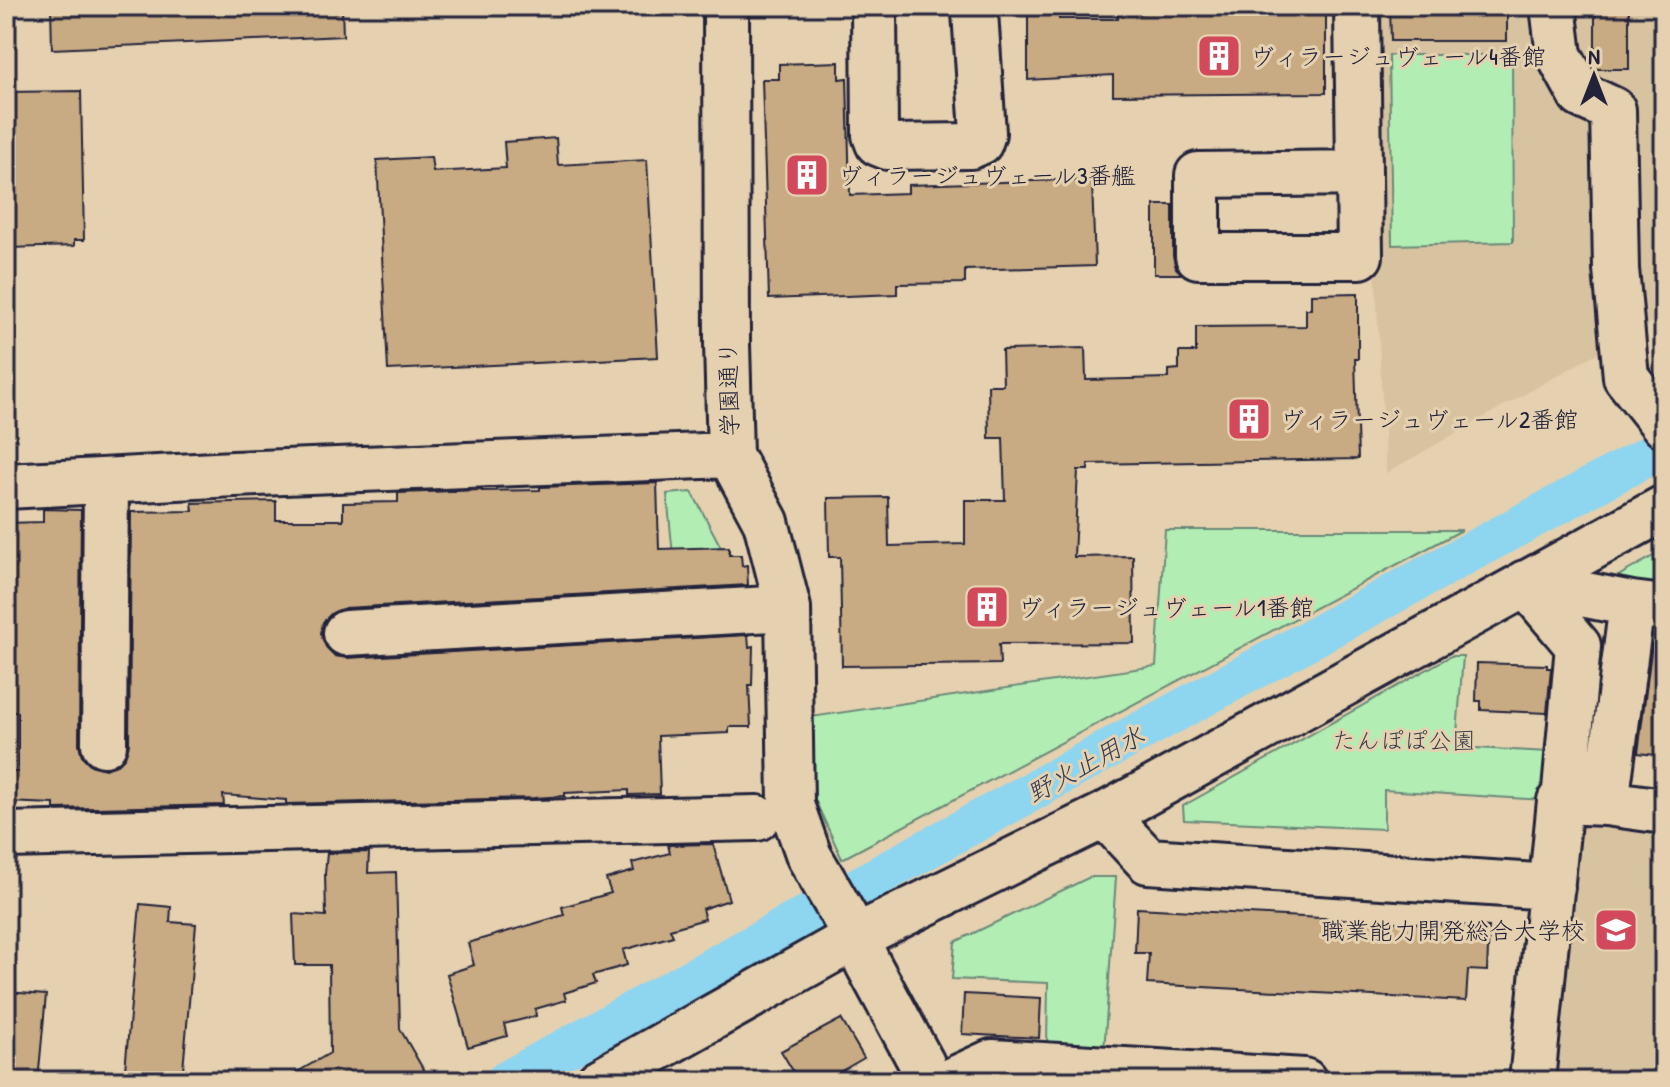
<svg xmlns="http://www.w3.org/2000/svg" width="1670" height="1087" font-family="'Patrick Hand','Klee One',sans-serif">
<rect width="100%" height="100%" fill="#e5d1af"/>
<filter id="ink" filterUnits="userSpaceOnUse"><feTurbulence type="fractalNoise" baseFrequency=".0125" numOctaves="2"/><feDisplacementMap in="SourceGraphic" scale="16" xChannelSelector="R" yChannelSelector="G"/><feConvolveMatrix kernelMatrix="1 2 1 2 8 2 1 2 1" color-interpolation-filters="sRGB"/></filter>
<g filter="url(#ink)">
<path fill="#d8c3a0" d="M1361 6H1664V315L1386 473Z
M1587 816 1664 826V1081H1552L1580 826Z"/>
<path fill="#b2eeb4" stroke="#6a8878" stroke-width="2" d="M1389 55H1512L1513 242 1392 245Z
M692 492 725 555H673L667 494Z
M1165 530H1462L842 859 815 800 811 717 1156 666Z
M1664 550V590L1608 582Z
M1451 656H1463L1456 747 1550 752 1545 800 1384 790V829L1184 820 1183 806Z
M1090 877H1116L1104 1052 1047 1046 1048 983 952 979 955 942Z"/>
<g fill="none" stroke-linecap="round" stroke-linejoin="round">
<path stroke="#8ed5f0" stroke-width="40" d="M506 1081 1174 713 1664 447"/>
</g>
<path fill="#c8ab83" stroke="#22223b" stroke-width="2" d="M51 6H342L343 36 52 49Z
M1028 6H1059V19H1118V13H1143V11L1326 10V93L1113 95V75L1028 80Z
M1390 6H1507V41H1391Z
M1595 6H1629V69H1595Z
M839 62V79L847 78 850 195 908 193V185L1064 180 1092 182 1095 266 965 270V283L897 284V294L769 299 762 79H779V64Z
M81 91 84 240H74V246L9 248V210L6 211V92Z
M556 138 558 165 647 160 658 357 388 370 377 160 431 157 433 172 506 168 504 142Z
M1154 205H1173V256L1176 268 1182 274H1154Z
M1358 293V359H1355L1358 459 1088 464V470H1078L1074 557 1133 556 1134 643 999 644 1000 664 842 666 840 557H829L828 498 888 497 889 546 965 544V500H1005L1003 438H989L988 385H1003L1002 350 1085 348 1086 380 1169 378V370L1179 369V352H1196V327L1306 326V309H1311V294Z
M657 483 659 549 729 547V555H741L742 566 747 565 748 585 345 608 332 613 323 622 321 634 326 647 335 656 347 658 748 635 749 647 753 646 752 685H749L751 727H729V733L658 736 660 794 629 795V790L565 793V796L534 798 286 804V800L223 795 224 805 54 809V804L6 802V772H18V712H6V523L43 522V509L81 510 79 744 82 756 91 765 105 769 117 765 125 757 129 744 131 512 193 511 192 503 276 501V520H343V503L398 502V493L482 490V491L540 490V487Z
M1652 644 1664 645V756L1638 753Z
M1477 663 1547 665V668H1551L1547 713 1481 710V701H1476Z
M713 844 729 900 702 909 705 919 670 929 673 936 623 950 627 965 593 975 596 983 564 993 566 1000 535 1009 536 1016 504 1024 507 1036 468 1047 447 974 474 965 468 943 564 915 562 907 611 893 606 879 634 871 632 863 670 853 668 845Z
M369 852 368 873 396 872 400 1029 430 1081H282L330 1053 329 965H295L293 914 326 916 325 874 327 853Z
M140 904 171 907 170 922 196 924 182 1081H124Z
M1137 908 1489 927 1487 971 1468 970 1466 1001 1147 984 1149 953H1135Z
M6 992 46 995 38 1081H6Z
M964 994 1041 998 1039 1038 962 1034Z
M841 1019 864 1058 824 1081H799L781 1051Z"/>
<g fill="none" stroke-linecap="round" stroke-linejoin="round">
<g stroke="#22223b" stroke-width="50">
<path id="minor" d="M726 6 727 344 730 455 766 522 788 608 791 805 809 856 856 937 868 964 922 1064 925 1081
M874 6 875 135 878 143 888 147 971 146 980 142 983 133 975 12 973 6
M1357 6 1360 256H1198V175L1359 173
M1553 6 1559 55 1581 95 1613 110 1616 269 1626 377 1664 425
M6 486 234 474 730 455
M1525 583 1578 646 1564 801
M1525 583 1632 604 1664 608
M346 633 788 608
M104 744 106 481
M1606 803 1632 604
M1105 815 1148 861 1552 887
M6 835 757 818
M599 1081 856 937 1105 815 1664 508
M951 1081 992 1062 1304 1081
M1532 1081 1560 801 1606 803 1664 811"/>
</g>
<use href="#minor" stroke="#e5d1af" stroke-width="44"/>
</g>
</g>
<defs>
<g id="building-square" transform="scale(2.3)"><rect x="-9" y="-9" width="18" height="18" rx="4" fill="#d1495b" stroke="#e5d1af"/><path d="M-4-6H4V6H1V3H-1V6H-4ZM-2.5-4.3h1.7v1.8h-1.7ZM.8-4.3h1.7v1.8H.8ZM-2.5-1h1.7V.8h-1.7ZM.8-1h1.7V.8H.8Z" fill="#fff"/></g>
<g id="school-square" transform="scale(2.3)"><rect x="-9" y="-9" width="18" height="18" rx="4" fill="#d1495b" stroke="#e5d1af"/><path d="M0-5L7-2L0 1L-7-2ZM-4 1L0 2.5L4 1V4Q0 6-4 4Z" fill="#fff"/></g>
</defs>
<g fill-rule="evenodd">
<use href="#building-square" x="1219" y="56"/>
<use href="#building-square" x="807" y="175"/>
<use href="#building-square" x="1249" y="419"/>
<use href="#building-square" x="987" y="607"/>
<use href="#school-square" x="1616" y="930"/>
</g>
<g text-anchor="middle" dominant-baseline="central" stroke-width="6" stroke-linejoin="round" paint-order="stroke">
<g font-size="24" fill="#22223b" stroke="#e5d1af" text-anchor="start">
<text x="1250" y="56">ヴィラージュヴェール4番館</text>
<text x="838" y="175">ヴィラージュヴェール3番艦</text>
<text x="1280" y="419">ヴィラージュヴェール2番館</text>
<text x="1018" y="607">ヴィラージュヴェール1番館</text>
<text x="1585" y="930" text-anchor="end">職業能力開発総合大学校</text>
</g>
<g font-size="24" fill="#22223b" stroke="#e5d1af">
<text transform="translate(728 389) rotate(-91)">学園通り</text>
</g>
<g font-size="24" fill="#38414d" stroke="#e5d1af">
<text x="1404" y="740">たんぽぽ公園</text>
</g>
<g font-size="26" font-style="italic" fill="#323d56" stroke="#e5d1af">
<text transform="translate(1085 764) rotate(-29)">野火止用水</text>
</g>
</g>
<rect width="1670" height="1087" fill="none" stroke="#e5d1af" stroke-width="32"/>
<rect x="16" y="16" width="1638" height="1055" fill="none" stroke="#22223b" stroke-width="3" filter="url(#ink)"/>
<g transform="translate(1594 76)" stroke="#e5d1af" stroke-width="6" paint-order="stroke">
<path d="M0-6L14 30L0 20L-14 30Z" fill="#22223b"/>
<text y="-12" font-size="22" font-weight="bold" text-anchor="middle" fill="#22223b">N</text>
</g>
</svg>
